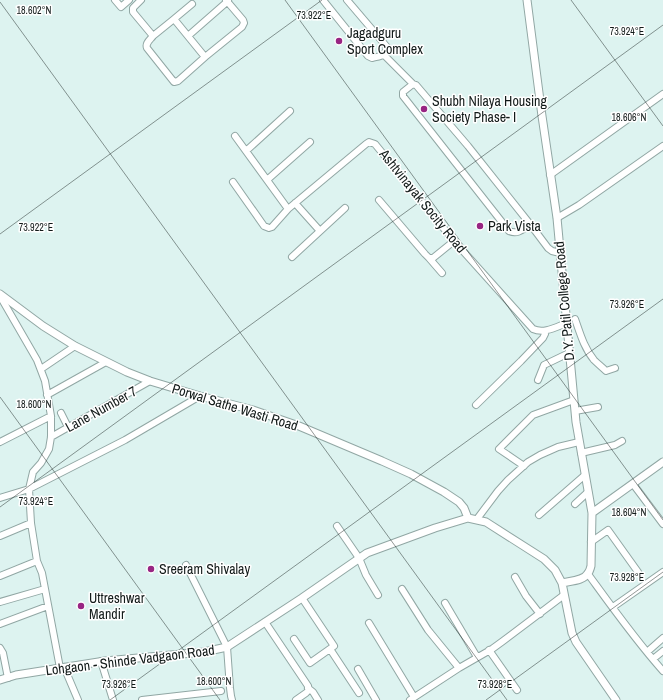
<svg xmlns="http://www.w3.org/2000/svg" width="663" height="700" font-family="'Archivo Narrow',sans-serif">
<rect width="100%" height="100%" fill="#ddf3f0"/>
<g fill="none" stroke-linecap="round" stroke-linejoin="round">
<g stroke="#91a7a4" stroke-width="8">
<path id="minor" d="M115 0 121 7 129 0
M141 0 133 8V12L153 36C150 40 145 43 147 48L174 82 178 81 205 57 242 27 244 23 243 20 226 0
M323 0 368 56 372 58C380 56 385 57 387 47L347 0
M192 4 174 19 205 57
M153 36 174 19
M188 36 228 1
M384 55 413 84
M235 136 288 209
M246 151 290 111
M550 175 663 94
M267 180 310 142
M233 182 264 226 269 228 272 227 288 209 366 144 369 142 375 144 454 241 533 329C544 334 556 327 567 323
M379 200 425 254 429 258H433L454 241
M295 203 320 231
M557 218 579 205 663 146
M530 224 468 146 416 85 413 84 403 92V96L509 231C518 235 523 229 530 224L548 248 552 251 560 253
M292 257 345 208
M429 258 442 273
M0 296 37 360 45 381 51 416V437L49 449 41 463 33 472 29 489 31 523 37 561 42 573 60 668
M575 319C580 333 584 348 594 360 598 364 602 367 606 371L615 368
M41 369 75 346
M538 380 544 365 569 353
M47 395 106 362
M476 405 521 361 543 338 545 334 544 331
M575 411 598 407
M61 413 68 427
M51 437 150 381
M0 442 51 416
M581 453 615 445 622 441
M524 466 499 449 533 415 574 400
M633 484 663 524
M0 498 29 489 125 440 200 396
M575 504 588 492
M539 515 585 475
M477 519 498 491 508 480 528 462 540 455 558 447 579 442
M337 526 359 558 366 575 378 595
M0 536 31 523
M591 542 608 530 638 572
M186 565 227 647 230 688 231 696 232 700
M588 574C612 607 636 641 663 671
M0 576 37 561
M515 577 526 596 540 614
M402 589 428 630 459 668
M0 602 45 589
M445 603 477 657
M613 607 663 572
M265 622 308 686 309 690 306 693 296 700
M369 623 414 697
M0 624 48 606
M294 639 310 663 334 646 302 598
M0 648 3 653 8 678
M330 649 359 693
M489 650 517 690
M647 652 663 638
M653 659 663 651
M101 661 113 700
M64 667 78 700
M358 669 376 700
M308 688 313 692 318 700
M142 700 221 691
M410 700 459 668 492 649 503 641 564 595"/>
</g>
<g stroke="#91a7a4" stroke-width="9">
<path id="tertiary" d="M527 0 542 116 557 218 576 422 592 513 591 566C590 569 590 571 588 573 584 581 570 581 562 583
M0 294 43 326 75 346 127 372 150 381 200 396 253 410 299 426 382 461 411 474 444 492 459 502 464 508 468 518
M592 513 663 462
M0 680 16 675 105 661 204 652 227 647 302 598 367 553 435 528 468 518 486 522 544 559 555 570 562 583 572 633 576 642 616 700"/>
</g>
<use href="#minor" stroke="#fff" stroke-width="6"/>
<use href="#tertiary" stroke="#fff" stroke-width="7"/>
</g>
<path fill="none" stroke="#121a19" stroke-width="1" stroke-opacity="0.45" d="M285 0 663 520M571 0 663 126M0 2 507 700M0 234 322 0M0 397 220 700M0 507 663 25M110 700 663 299M486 700 663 572"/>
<g fill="#982583" stroke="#fff" stroke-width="1.5">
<circle cx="339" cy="41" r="4"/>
<circle cx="424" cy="109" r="4"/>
<circle cx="480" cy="226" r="4"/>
<circle cx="151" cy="569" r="4"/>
<circle cx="81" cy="606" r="4"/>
</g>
<g text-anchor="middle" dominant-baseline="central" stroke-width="3" stroke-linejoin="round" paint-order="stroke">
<g font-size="14" fill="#121a19" stroke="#fff" text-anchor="start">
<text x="347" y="33">Jagadguru<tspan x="347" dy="16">Sport Complex</tspan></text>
<text x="432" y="101">Shubh Nilaya Housing<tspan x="432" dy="16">Society Phase- I</tspan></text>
<text x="488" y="226">Park Vista</text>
<text x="159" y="569">Sreeram Shivalay</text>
<text x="89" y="598">Uttreshwar<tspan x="89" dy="16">Mandir</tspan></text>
</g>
<g font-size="14" fill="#121a19" stroke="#fff">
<text transform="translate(423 201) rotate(51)">Ashtvinayak Socity Road</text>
<text transform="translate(564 301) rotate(-95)">D.Y. Patil College Road</text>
<text transform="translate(235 407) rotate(17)">Porwal Sathe Wasti Road</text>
<text transform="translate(101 409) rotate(-29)">Lane Number 7</text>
<text transform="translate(130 660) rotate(-7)">Lohgaon - Shinde Vadgaon Road</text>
</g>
</g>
<g font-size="10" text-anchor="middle" fill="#121a19" stroke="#fff" stroke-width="3" stroke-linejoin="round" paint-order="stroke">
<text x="34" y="14">18.602°N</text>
<text x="314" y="19">73.922°E</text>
<text x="627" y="35">73.924°E</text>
<text x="629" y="121">18.606°N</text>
<text x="36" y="231">73.922°E</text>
<text x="627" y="308">73.926°E</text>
<text x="34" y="408">18.600°N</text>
<text x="36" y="505">73.924°E</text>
<text x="629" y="516">18.604°N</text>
<text x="627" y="581">73.928°E</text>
<text x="214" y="685">18.600°N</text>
<text x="119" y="688">73.926°E</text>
<text x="495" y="688">73.928°E</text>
</g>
</svg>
